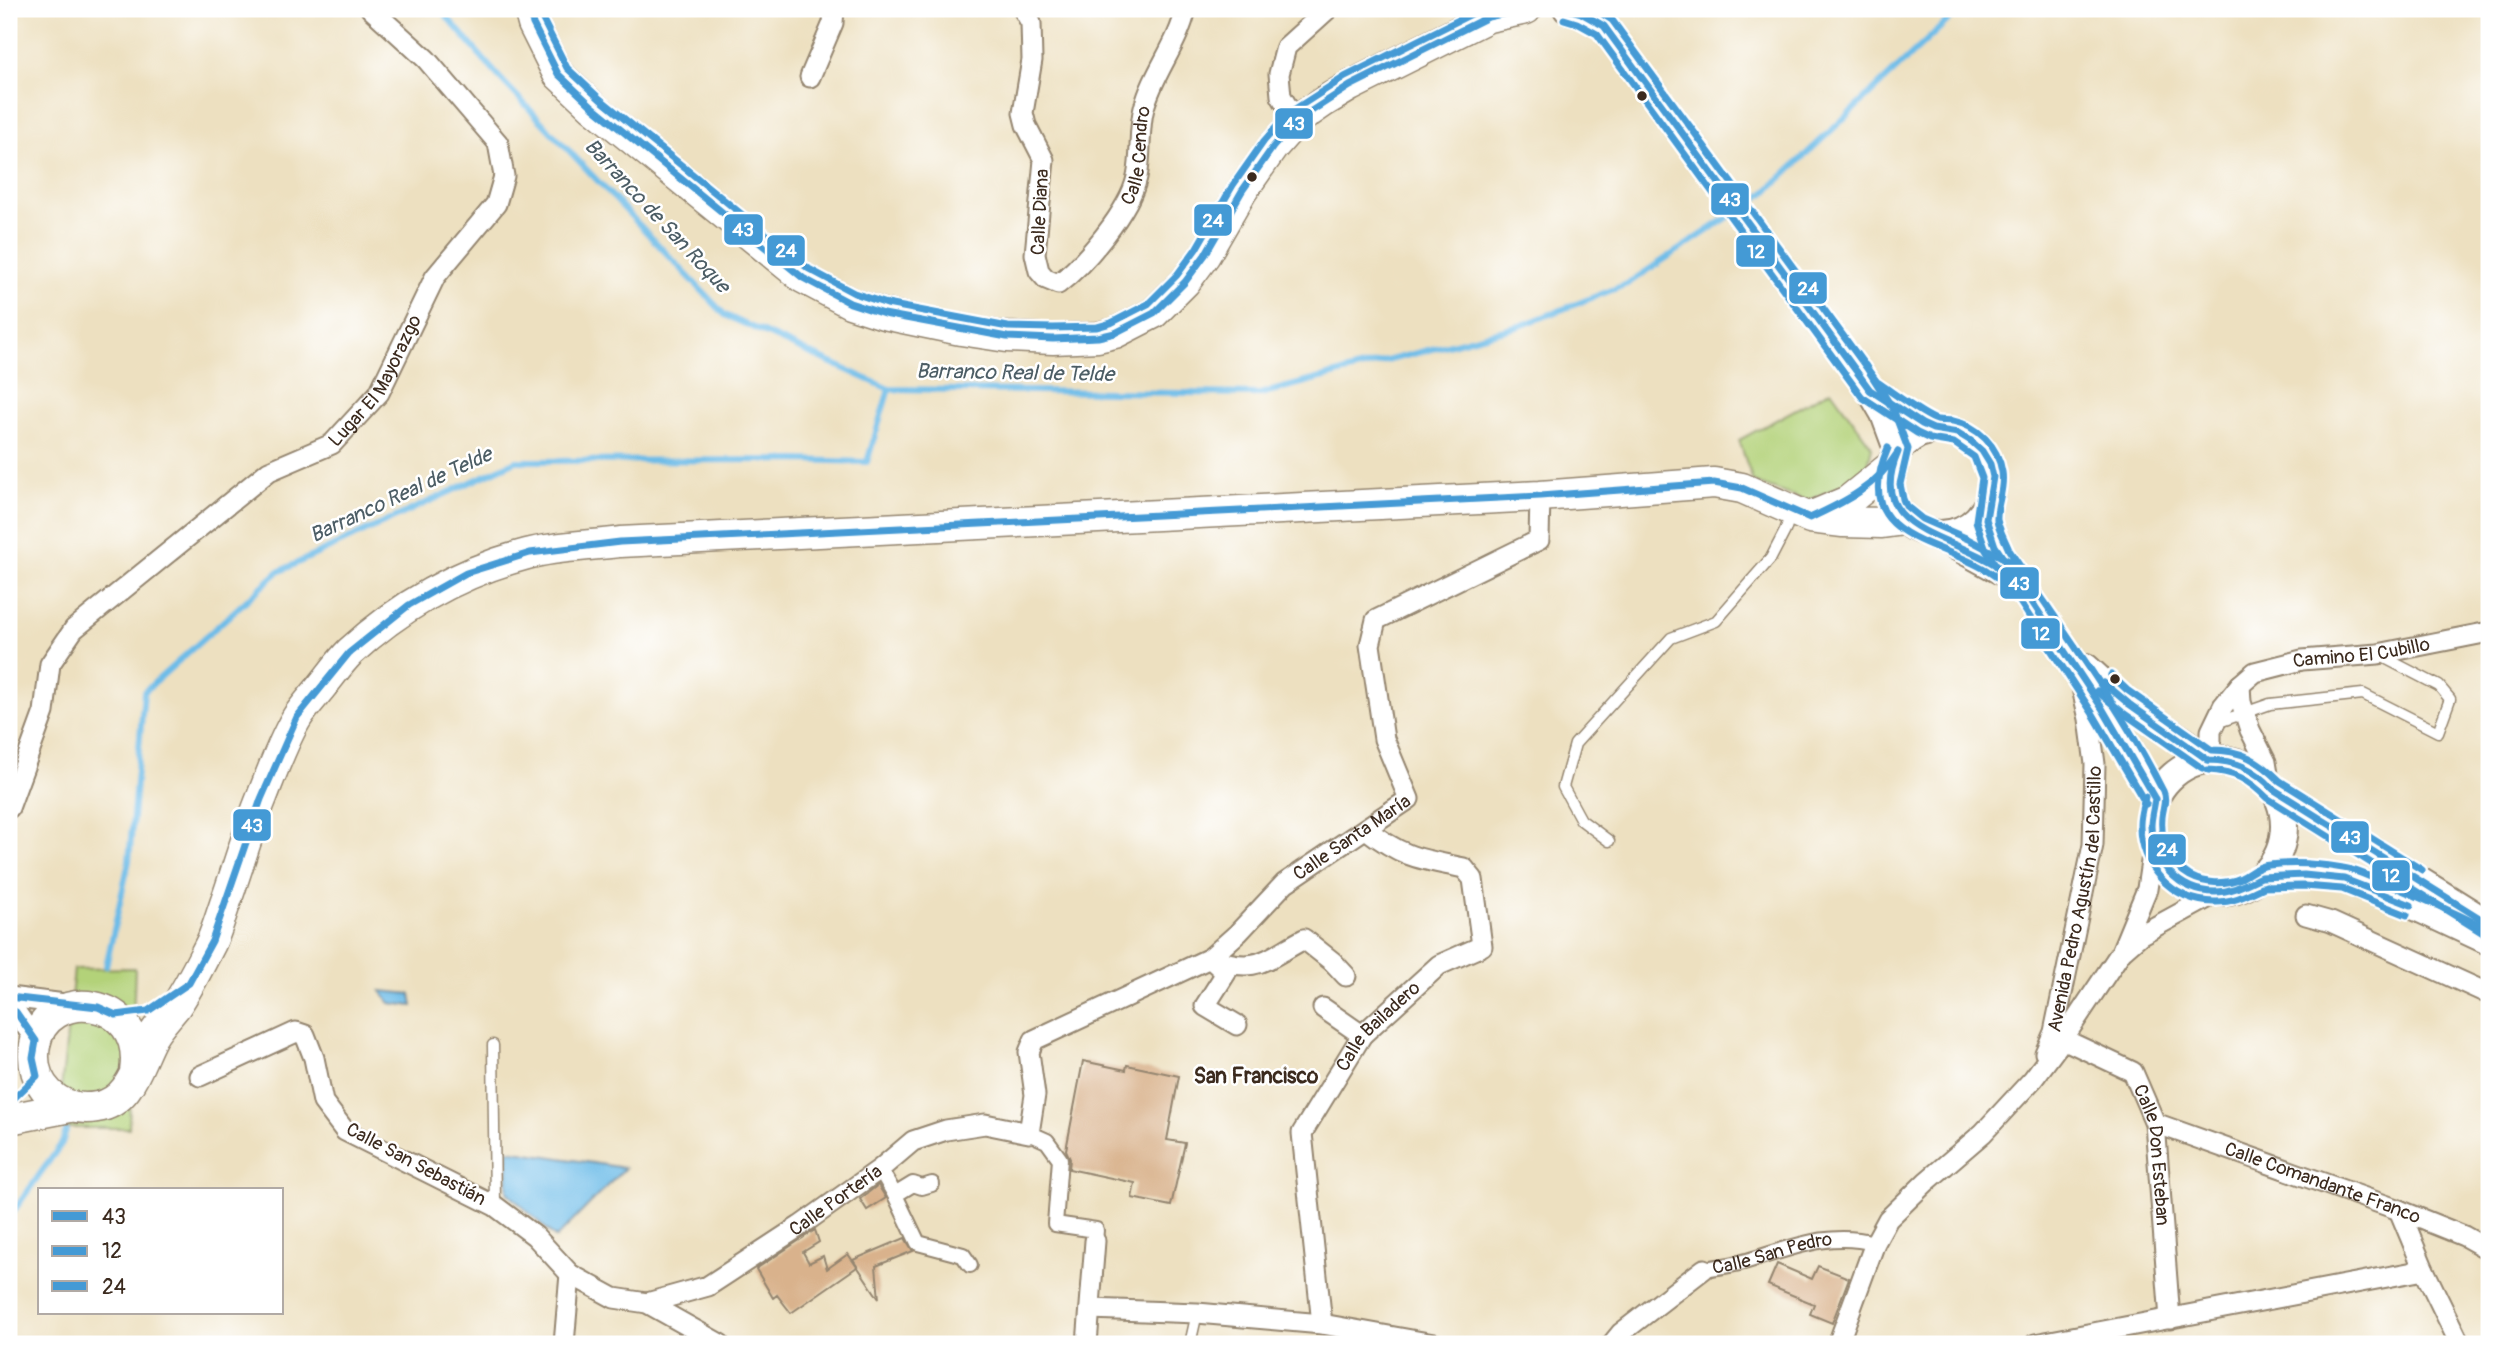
<svg xmlns="http://www.w3.org/2000/svg" width="2498" height="1353" font-family="Pangolin,sans-serif">
<rect width="100%" height="100%" fill="#fff"/>
<filter id="ink" filterUnits="userSpaceOnUse"><feTurbulence type="fractalNoise" baseFrequency=".0143" numOctaves="2"/><feDisplacementMap in="SourceGraphic" scale="14" xChannelSelector="R" yChannelSelector="G"/><feConvolveMatrix kernelMatrix="1 2 1 2 8 2 1 2 1" color-interpolation-filters="sRGB"/></filter>
<filter id="wash" filterUnits="userSpaceOnUse"><feTurbulence type="fractalNoise" baseFrequency=".00686" numOctaves="4" result="noise"/><feDisplacementMap in="SourceGraphic" scale="28" xChannelSelector="R" yChannelSelector="G"/><feGaussianBlur stdDeviation="1.57" result="paint"/><feColorMatrix in="noise" values="0 0 0 0 0 0 0 0 0 0 0 0 0 0 0 0 0 1.4 0 .05"/><feComposite in="paint" operator="in"/></filter>
<g filter="url(#wash)">
<rect width="100%" height="100%" fill="#ede0c0"/>
<path fill="#b3d279" stroke="#777e4c" stroke-width="2" d="M1831 390 1872 447 1866 474 1808 501 1753 482 1739 440Z
M135 968 129 1128H57L74 969Z"/>
<path fill="#6dbce8" stroke="#547383" stroke-width="2" d="M381 991 411 994 413 1006 390 1003Z
M508 1150 625 1168 556 1238 507 1192Z"/>
<g fill="none" stroke-linecap="round" stroke-linejoin="round">
<path stroke="#6dbce8" stroke-width="6" d="M440 9 499 77 725 315 889 389 1260 394 1520 326 1627 284 1733 214
M1745 206 1767 191 1960 9
M106 966 129 861 144 692 278 572 516 461 796 460 867 462 889 389
M9 1215 13 1212 62 1143 66 1131"/>
</g>
<g id="blocks">
<path fill="#d9b28c" d="M1083 1061 1126 1070 1127 1065 1179 1076 1167 1140 1185 1143 1171 1206 1132 1198 1135 1183 1069 1169 1070 1159 1066 1150Z
M878 1185 886 1198 867 1210 860 1199Z
M815 1230 819 1242 803 1252 809 1263 823 1256 827 1269 848 1254 857 1267 791 1313 777 1295 773 1298 756 1269Z
M905 1238 913 1251 876 1266 879 1299 853 1260Z
M1777 1264 1812 1279 1818 1266 1849 1278 1832 1323 1810 1314 1814 1304 1768 1285Z"/>
</g>
</g>
<g filter="url(#ink)">
<use href="#blocks" fill-opacity="0" stroke="#94856f" stroke-width="2"/>
<g fill="none" stroke-linecap="round" stroke-linejoin="round">
<g stroke="#94856f" stroke-width="13">
<path id="service" d="M2216 723 2270 704 2363 694 2438 732 2450 699 2439 686 2381 656
M1609 841 1581 820 1563 787 1575 744 1671 638 1716 621 1771 558 1785 531 1791 513
M493 1045 495 1205
M1190 1344 1197 1313"/>
</g>
<g stroke="#94856f" stroke-width="18">
<g id="pedestrian">
<path d="M1029 1133 1047 1141 1060 1159 1055 1224 1096 1230 1095 1241"/>
<path d="M880 1169 895 1195 918 1243 963 1255 970 1265"/>
<path d="M895 1195 913 1184 922 1187 932 1184"/>
<path id="s1" d="M1704 1269C1718 1267 1733 1265 1747 1261 1793 1248 1827 1231 1875 1243"/>
</g>
</g>
<g stroke="#94856f" stroke-width="23">
<g id="minor">
<path id="s2" d="M1023 9 1031 23 1032 60 1023 113 1026 125 1044 160 1035 254 1039 271 1046 279 1058 284C1085 264 1130 210 1137 177 1142 154 1138 130 1144 108 1153 73 1178 45 1186 9"/>
<path d="M810 77 833 23 834 9"/>
<path d="M1296 121 1281 96 1279 74 1286 47 1328 9"/>
<path d="M2240 685 2241 702 2250 730 2266 762 2270 786"/>
<path id="s3" d="M2211 760V731L2223 706 2240 685 2255 672 2302 660 2378 654 2489 632"/>
<path id="s4" d="M9 808 44 712 50 664 74 629 269 471 332 444 379 393 435 277 496 204 504 176 498 143 426 59 371 9"/>
<path d="M2306 915 2331 922 2489 994"/>
<path d="M2124 949 2140 935 2217 893"/>
<path d="M1210 958C1257 974 1263 961 1304 939L1333 962 1346 976"/>
<path d="M1211 959 1226 973 1205 1006 1237 1025"/>
<path d="M9 997 73 1005"/>
<path d="M1323 1008 1362 1035"/>
<path d="M9 1009 16 1012 36 1041"/>
<path id="s5" d="M2063 1039 2133 1072 2155 1123 2170 1319"/>
<path id="s6" d="M2045 1053 2054 1032 2093 845 2095 764 2089 719 2081 684"/>
<path d="M200 1076 296 1032 305 1035 314 1058 323 1102 345 1131 495 1206 535 1236 570 1274 614 1298 647 1303 720 1344"/>
<path id="s7" d="M2155 1123 2399 1210 2464 1236 2489 1250"/>
<path d="M2399 1210 2424 1270 2460 1344"/>
<path id="s8" d="M647 1303 708 1286 800 1226 880 1169 913 1141 946 1130 985 1124 1029 1133 1035 1095 1029 1052 1034 1040 1210 958 1238 933 1285 883 1409 799 1384 739 1370 645 1376 620 1539 540 1540 496"/>
<path d="M1090 1309 1197 1313 1322 1324 1434 1344"/>
<path id="s9" d="M1322 1324 1302 1133 1362 1035 1439 965 1482 946 1473 879 1464 868C1420 859 1403 858 1366 829"/>
<path d="M564 1344 570 1274"/>
<path d="M1087 1344 1095 1241"/>
<path d="M1612 1344 1621 1333 1704 1269"/>
<path d="M1838 1344 1875 1243 1888 1219 1926 1182 1983 1133 2033 1079 2063 1039 2121 952 2147 889 2153 848"/>
<path d="M2035 1344 2424 1270"/>
</g>
</g>
<g stroke="#94856f" stroke-width="30">
<path id="secondary" d="M1567 9 1581 13 1604 26
M1596 9 1604 26 1870 390 1884 414 1898 452
M1888 482a52 52 0 1 1 104 0a52 52 0 1 1-104 0Z
M1988 505C1984 524 1992 538 2000 555L2102 708 2140 770 2155 799
M1934 534 2012 577
M2086 667 2120 698 2187 743 2208 760
M2150 826a67 67 0 1 1 134 0a67 67 0 1 1-134 0Z
M2273 789 2489 924
M2261 877 2304 875 2344 879 2407 903 2488 941"/>
</g>
<g stroke="#94856f" stroke-width="33">
<path id="primary" d="M529 9 533 24 558 74 593 107 803 278 850 303 884 314 961 330 1007 337 1053 339 1098 337 1115 333 1154 313 1185 282 1205 255 1242 191 1273 147 1296 121 1325 101 1350 86 1488 17 1526 9
M1810 517 1848 501 1890 467
M135 1072C147 994 45 985 35 1045 28 1084 59 1114 97 1107 131 1102 138 1062 152 1037 159 1025 168 1016 176 1006 189 987 200 964 211 943 217 930 221 915 226 901 238 867 248 831 262 797 271 774 285 736 298 716 305 706 314 696 322 686 331 675 340 662 350 652 401 605 460 572 527 554 556 546 590 546 620 542L1540 496 1714 483 1742 488 1810 518 1843 522 1882 523 1904 520
M9 1119 70 1107"/>
</g>
<use href="#service" stroke="#fff" stroke-width="10"/>
<use href="#pedestrian" stroke="#fff" stroke-width="14"/>
<use href="#minor" stroke="#fff" stroke-width="19"/>
<use href="#secondary" stroke="#fff" stroke-width="26"/>
<use href="#primary" stroke="#fff" stroke-width="30"/>
<g stroke="#fff" stroke-width="12">
<path id="bus-1" d="M529 9 533 24 558 74 593 107 803 278 850 303 884 314 1007 337 1053 339 1098 337 1115 333 1154 313 1185 282 1205 255 1242 191 1273 147 1296 121 1350 86 1488 17 1526 9
M1567 9 1581 13 1604 26 1870 390 1922 424 1933 429 1958 433 1971 441 1982 451 1990 464 1993 477 1986 519 1995 546 2102 708 2155 799
M1898 452C1856 548 1992 531 2024 594
M2104 683 2129 704 2208 760
M2208 760C2235 760 2255 769 2273 789L2489 924
M2155 799C2154 808 2151 817 2151 826 2152 861 2178 892 2215 892 2232 892 2246 884 2261 877
M2261 877 2304 875 2344 879 2411 905
M9 997 98 1007 116 1015 148 1011 189 983 212 941 261 799 297 717 349 653 409 605 466 573 530 553 620 542 1540 496 1714 483 1742 488 1810 518C1845 502 1877 486 1898 452
M9 1009 16 1012 36 1041 33 1058 37 1076 9 1103"/>
</g>
<g stroke="#fff" stroke-width="12">
<path id="bus-2" d="M1564 19 1577 23 1597 34 1862 397 1917 433 1930 439 1954 443 1974 457 1982 478 1976 521 1986 550 2093 714 2146 804
M1888 448C1840 559 1982 534 2015 599
M2097 691 2122 712 2202 768
M2208 770C2234 771 2249 780 2267 798L2483 933
M2145 797C2143 806 2140 815 2140 824 2139 866 2172 901 2214 902 2233 903 2249 894 2266 886
M2261 887 2304 886 2342 889 2407 915"/>
</g>
<g stroke="#fff" stroke-width="12">
<path id="bus-3" d="M540 9 543 20 567 68 600 99 809 269 854 293 887 304 1008 327 1053 328 1097 327 1111 323 1148 304 1177 275 1196 249 1233 185 1264 141 1289 113 1345 77 1481 9
M1595 9 1612 20 1877 382C1891 391 1924 416 1937 420 1942 421 1948 420 1953 421 1978 426 1998 446 2002 472 2005 490 1996 504 1997 520 1999 530 2005 540 2009 550 2062 629 2120 706 2163 791 2167 800 2163 807 2162 817 2160 839 2169 864 2190 876 2205 884 2225 885 2241 878 2251 873 2257 866 2269 865 2293 862 2320 864 2343 868 2357 870 2370 877 2383 882 2419 897 2455 912 2489 930
M1865 365 1893 409 1908 449 1900 484 1903 499 1906 506 1922 519 1968 539 2011 562 2022 571 2034 588
M2111 675 2127 690 2212 750C2241 750 2259 760 2280 781L2422 870"/>
</g>
<use href="#bus-1" stroke="#449ad5" stroke-width="7"/>
<use href="#bus-2" stroke="#449ad5" stroke-width="7"/>
<use href="#bus-3" stroke="#449ad5" stroke-width="7"/>
</g>
</g>
<g fill="#3b2a1e" stroke="#fff" stroke-width="2.5">
<circle cx="1642" cy="96" r="6"/>
<circle cx="1252" cy="177" r="6"/>
<circle cx="2115" cy="679" r="6"/>
</g>
<g text-anchor="middle" dominant-baseline="central" stroke-width="5" stroke-linejoin="round" paint-order="stroke">
<g font-size="19" fill="#3b2a1e" stroke="#fff">
<text stroke="none"><textPath href="#s2" startOffset="450">Calle Cendro</textPath></text>
<text transform="translate(1040 212) rotate(-87)">Calle Diana</text>
<text stroke="none"><textPath href="#s4" startOffset="590">Lugar El Mayorazgo</textPath></text>
<text stroke="none"><textPath href="#s3" startOffset="212">Camino El Cubillo</textPath></text>
<text stroke="none"><textPath href="#s8" startOffset="910">Calle Santa María</textPath></text>
<text stroke="none"><textPath href="#s6" startOffset="158">Avenida Pedro Agustín del Castillo</textPath></text>
<text stroke="none"><textPath href="#s9" startOffset="324">Calle Bailadero</textPath></text>
<text stroke="none"><textPath href="#s5" startOffset="164">Calle Don Esteban</textPath></text>
<text transform="translate(416 1164) rotate(28)">Calle San Sebastián</text>
<text stroke="none"><textPath href="#s7" startOffset="178">Calle Comandante Franco</textPath></text>
<text stroke="none"><textPath href="#s8" startOffset="217">Calle Portería</textPath></text>
<text stroke="none"><textPath href="#s1" startOffset="70">Calle San Pedro</textPath></text>
</g>
<g font-size="21" font-style="italic" fill="#4c5d65" stroke="#fff">
<text transform="translate(657 216) rotate(47)">Barranco de San Roque</text>
<text transform="translate(1015 373) rotate(1)">Barranco Real de Telde</text>
<text transform="translate(401 495) rotate(-25)">Barranco Real de Telde</text>
</g>
<g font-size="21" font-weight="bold" fill="#3b2a1e" stroke="#fff">
<text x="1256" y="1076">San Francisco</text>
</g>
</g>
<g stroke="#fff" stroke-width="2.5">
<rect x="1274" y="107" width="40" height="33" rx="7" fill="#449ad5"/>
<rect x="1710" y="182" width="40" height="34" rx="7" fill="#449ad5"/>
<rect x="1193" y="203" width="40" height="34" rx="7" fill="#449ad5"/>
<rect x="723" y="213" width="41" height="33" rx="7" fill="#449ad5"/>
<rect x="766" y="234" width="40" height="33" rx="7" fill="#449ad5"/>
<rect x="1735" y="234" width="41" height="34" rx="7" fill="#449ad5"/>
<rect x="1788" y="271" width="40" height="34" rx="7" fill="#449ad5"/>
<rect x="1999" y="566" width="41" height="34" rx="7" fill="#449ad5"/>
<rect x="2020" y="617" width="41" height="33" rx="7" fill="#449ad5"/>
<rect x="232" y="808" width="40" height="34" rx="7" fill="#449ad5"/>
<rect x="2330" y="820" width="40" height="34" rx="7" fill="#449ad5"/>
<rect x="2147" y="833" width="40" height="33" rx="7" fill="#449ad5"/>
<rect x="2371" y="859" width="40" height="33" rx="7" fill="#449ad5"/>
</g>
<g font-size="19" text-anchor="middle" font-weight="bold" fill="#fff">
<text x="1294" y="130">43</text>
<text x="1730" y="206">43</text>
<text x="1213" y="227">24</text>
<text x="743" y="236">43</text>
<text x="786" y="257">24</text>
<text x="1756" y="258">12</text>
<text x="1808" y="295">24</text>
<text x="2019" y="590">43</text>
<text x="2041" y="640">12</text>
<text x="252" y="832">43</text>
<text x="2350" y="844">43</text>
<text x="2167" y="856">24</text>
<text x="2391" y="882">12</text>
</g>
<rect width="2498" height="1353" fill="none" stroke="#fff" stroke-width="35"/>
<rect x="38" y="1188" width="245" height="126" fill="#ffffff" stroke="#b1aaa5" stroke-width="2"/>
<rect x="52" y="1211" width="35" height="10" fill="#449ad5" stroke="#b1aaa5" stroke-width="2"/>
<text x="102" y="1224" font-size="21" fill="#3b2a1e">43</text>
<rect x="52" y="1246" width="35" height="10" fill="#449ad5" stroke="#b1aaa5" stroke-width="2"/>
<text x="102" y="1258" font-size="21" fill="#3b2a1e">12</text>
<rect x="52" y="1281" width="35" height="10" fill="#449ad5" stroke="#b1aaa5" stroke-width="2"/>
<text x="102" y="1294" font-size="21" fill="#3b2a1e">24</text>
</svg>
